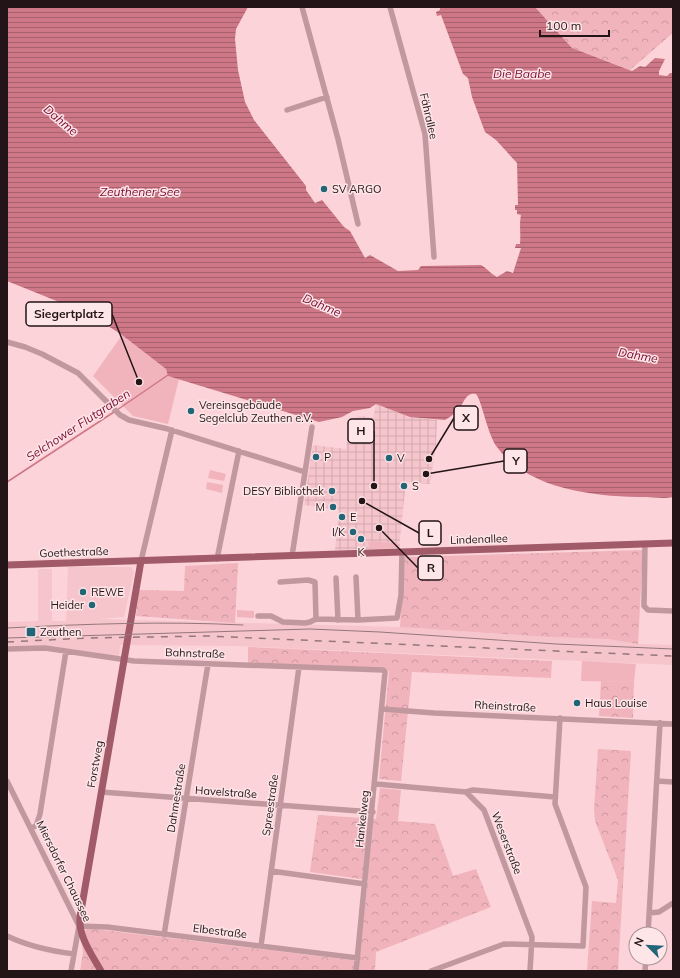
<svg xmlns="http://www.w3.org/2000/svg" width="680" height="978" font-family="Mulish,sans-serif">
<defs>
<pattern id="industrial-grid" width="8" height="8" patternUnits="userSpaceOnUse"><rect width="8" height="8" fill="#f6c5cc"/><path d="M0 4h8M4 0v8" fill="none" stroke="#d3a8ae"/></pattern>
<pattern id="forest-crowns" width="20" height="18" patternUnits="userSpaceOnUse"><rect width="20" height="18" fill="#f1b4bd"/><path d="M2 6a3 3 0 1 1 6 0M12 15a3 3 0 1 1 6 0" fill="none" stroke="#ce9aa2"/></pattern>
<pattern id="water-rules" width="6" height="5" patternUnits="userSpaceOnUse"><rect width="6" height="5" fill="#ce7786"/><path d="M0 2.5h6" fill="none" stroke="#a7606d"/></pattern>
</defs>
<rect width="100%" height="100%" fill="#fcd3d8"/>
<path fill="#f6c5cc" d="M68 567H131L134 572 124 617 99 619 400 627 548 637 607 639 638 644 673 645V665L238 646 120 645 119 656 7 648V622L38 621V569H52V621H66Z"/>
<path fill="url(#industrial-grid)" d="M376 404 410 417 437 420 436 444 430 484 406 482 399 548 335 550 339 510 304 505 313 445 346 449 350 421 360 416 373 418Z"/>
<path fill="#f1b4bd" d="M122 335 166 369 168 376 179 379 168 424 133 416 93 376Z
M210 470 226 474 224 481 208 478Z
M207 482 223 485 222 493 206 489Z
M374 541 400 544 399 548 370 549 368 542Z
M237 610 254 611V618L237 617Z
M582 661 636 664 634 682 581 681Z"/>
<path fill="url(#forest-crowns)" d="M535 7H673V33L630 70 572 48Z
M643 550 638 644 607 639 548 637 400 627 404 557Z
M238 563 235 623 136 616 139 590 184 591 185 566Z
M248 647 552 661 551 678 412 672 401 781 379 779 389 671 384 668 248 664Z
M601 681 634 682 633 718 599 716Z
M598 749 631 751 618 971H587L592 901 616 903 618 880 595 821 594 810Z
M380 788 401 790 398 821 435 824 453 876 476 869 491 907 376 952 375 971H80L83 953 81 936 87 928 358 961 368 880 310 872 318 815 376 819Z"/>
<path fill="url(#water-rules)" d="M7 7H248L236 29 235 39 238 70 245 102 254 120 306 186V190L315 203 322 200 344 227 350 231 365 258 370 255 398 271 418 270 421 266 481 265C488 269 491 274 497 277L507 271 513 273 521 248H515L516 244H520C521 234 519 225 521 215L517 214V210H515V205H518L517 163 496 140 485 132 472 97 468 78 463 74 441 15 437 16 436 12 440 10V7H535L572 48 632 71 640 66 645 67 655 58 665 59 659 71V75L667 76 670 73H673V497C663 499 655 497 646 497 597 497 528 490 497 447 488 436 481 398 476 394 465 392 464 404 458 410 454 414 450 417 445 420L410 417 376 404 370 408 353 411 342 417 319 422 168 376 166 369 122 335 102 322 84 312 7 281Z"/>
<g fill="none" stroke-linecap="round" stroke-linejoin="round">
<path stroke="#ce7786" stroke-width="1.5" d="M117 410 168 375
M7 482 114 412"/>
<path stroke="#c1989e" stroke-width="5.5" d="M302 7 338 139 358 224
M390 7 425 134 434 257
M287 110 327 97
M7 342 25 347 42 354 78 373 120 415 129 420 168 429 305 472
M645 544 644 606 648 610 673 611
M292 556 312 427
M217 559 239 451
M141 561 172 430
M356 577 358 620
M336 578 338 620
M280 582 308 580 315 582 316 619
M258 616H271L283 622 305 623 310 622 316 619 358 620 397 618 401 595 402 552
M7 649 45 648 134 661 383 670 385 672 356 971
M382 709 434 713 673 724
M7 781 79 926
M657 781 673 782
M376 784 466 792 484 810 532 937 530 971
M101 792 373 812
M466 792 473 790 555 797
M31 828 36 826 40 814 66 651
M271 871 365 884
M649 913 659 912 673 903
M79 926 107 927 358 958
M648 934 660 723
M164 935 208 664
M7 936C28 946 50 951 74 954
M261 946 299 667
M71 971 79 926
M431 971 504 944 583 946 586 887 555 804 560 718
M645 971 646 958"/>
<path stroke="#a15a67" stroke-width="7" d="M7 565 673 543
M101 971C92 955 78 936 80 917L141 561"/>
<path stroke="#93777a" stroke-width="1" d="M7 628C85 624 164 621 243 625
M7 638 310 629 380 632 556 644 673 649"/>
<path stroke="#93777a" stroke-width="1.5" stroke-dasharray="7 7" stroke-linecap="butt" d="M7 642 87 638 207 636 673 656"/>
</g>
<g fill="#216577" stroke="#fee5e8" stroke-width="1.5">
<circle cx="324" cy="189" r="4"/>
<circle cx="191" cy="411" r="4"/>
<circle cx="316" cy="457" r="4"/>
<circle cx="389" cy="458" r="4"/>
<circle cx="404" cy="486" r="4"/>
<circle cx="332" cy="491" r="4"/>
<circle cx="333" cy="507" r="4"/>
<circle cx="342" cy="517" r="4"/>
<circle cx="353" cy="532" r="4"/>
<circle cx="361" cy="539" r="4"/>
<circle cx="83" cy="592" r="4"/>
<circle cx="92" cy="605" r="4"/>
<rect x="26" y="627" width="10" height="10" rx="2"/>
<circle cx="577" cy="703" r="4"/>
</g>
<g text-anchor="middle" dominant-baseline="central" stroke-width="3" stroke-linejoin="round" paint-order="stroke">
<g font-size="11" fill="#231517" stroke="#fee5e8">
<text transform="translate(429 116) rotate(77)">Fährallee</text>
<text transform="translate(479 539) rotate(-2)">Lindenallee</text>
<text transform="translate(74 552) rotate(-2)">Goethestraße</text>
<text transform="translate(195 653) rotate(2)">Bahnstraße</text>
<text transform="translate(505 706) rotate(3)">Rheinstraße</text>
<text transform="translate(95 764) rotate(-80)">Forstweg</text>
<text transform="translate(226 792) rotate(4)">Havelstraße</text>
<text transform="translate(176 798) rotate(-81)">Dahmestraße</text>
<text transform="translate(270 805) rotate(-82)">Spreestraße</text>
<text transform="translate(362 819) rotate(-84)">Hankelweg</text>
<text transform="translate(507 843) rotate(69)">Weserstraße</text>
<text transform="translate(64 871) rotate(64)">Miersdorfer Chaussee</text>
<text transform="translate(220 931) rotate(7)">Elbestraße</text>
</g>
<g font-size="11" fill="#231517" stroke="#fee5e8" text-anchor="start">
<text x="332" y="189">SV ARGO</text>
<text x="199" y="405">Vereinsgebäude<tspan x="199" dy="13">Segelclub Zeuthen e.V.</tspan></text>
<text x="324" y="457">P</text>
<text x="397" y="458">V</text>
<text x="412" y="486">S</text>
<text x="324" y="491" text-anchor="end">DESY Bibliothek</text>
<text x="325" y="507" text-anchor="end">M</text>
<text x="350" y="517">E</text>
<text x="345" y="532" text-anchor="end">I/K</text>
<text x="361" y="552" text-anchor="middle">K</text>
<text x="91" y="592">REWE</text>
<text x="84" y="605" text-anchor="end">Heider</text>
<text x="40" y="632">Zeuthen</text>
<text x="585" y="703">Haus Louise</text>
</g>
<g font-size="12" font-style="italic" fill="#790c31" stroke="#fee5e8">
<text x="522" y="73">Die Baabe</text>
<text transform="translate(61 120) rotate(40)">Dahme</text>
<text x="140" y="191">Zeuthener See</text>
<text transform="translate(322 305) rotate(23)">Dahme</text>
<text transform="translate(638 355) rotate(10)">Dahme</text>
<text transform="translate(78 425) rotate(-33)">Selchower Flutgraben</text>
</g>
</g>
<path fill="none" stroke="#231517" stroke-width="1.5" d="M139 382L112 314M429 459L454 418M374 486L374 431M426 474L504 461M362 501L419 533M379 528L418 568"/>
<g fill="#231517" stroke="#fee5e8" stroke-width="1.5">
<circle cx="139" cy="382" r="4"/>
<circle cx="429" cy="459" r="4"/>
<circle cx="374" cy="486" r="4"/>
<circle cx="426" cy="474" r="4"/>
<circle cx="362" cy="501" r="4"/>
<circle cx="379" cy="528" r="4"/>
</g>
<g fill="#fee5e8" stroke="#231517" stroke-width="1.5">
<rect x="26" y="302" width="86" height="24" rx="4"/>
<rect x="454" y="406" width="24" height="24" rx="4"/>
<rect x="348" y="419" width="26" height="24" rx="4"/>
<rect x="504" y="449" width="23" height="24" rx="4"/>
<rect x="419" y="521" width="22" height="24" rx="4"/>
<rect x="418" y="556" width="25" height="24" rx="4"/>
</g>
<g font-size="12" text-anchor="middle" font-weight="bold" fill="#231517">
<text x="69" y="318">Siegertplatz</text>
<text x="466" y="422">X</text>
<text x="361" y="435">H</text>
<text x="516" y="465">Y</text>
<text x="430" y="537">L</text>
<text x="431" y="572">R</text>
</g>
<rect width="680" height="978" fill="none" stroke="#231517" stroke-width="16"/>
<g transform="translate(648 946) rotate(294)"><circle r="19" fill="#fee5e8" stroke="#a69294"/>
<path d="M0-3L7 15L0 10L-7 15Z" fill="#216577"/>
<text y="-6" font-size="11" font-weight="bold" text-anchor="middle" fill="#231517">N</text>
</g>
<path d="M540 30v6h69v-6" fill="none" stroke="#231517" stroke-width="2"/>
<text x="546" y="30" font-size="12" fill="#231517" stroke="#fee5e8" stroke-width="3" paint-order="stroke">100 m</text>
</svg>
